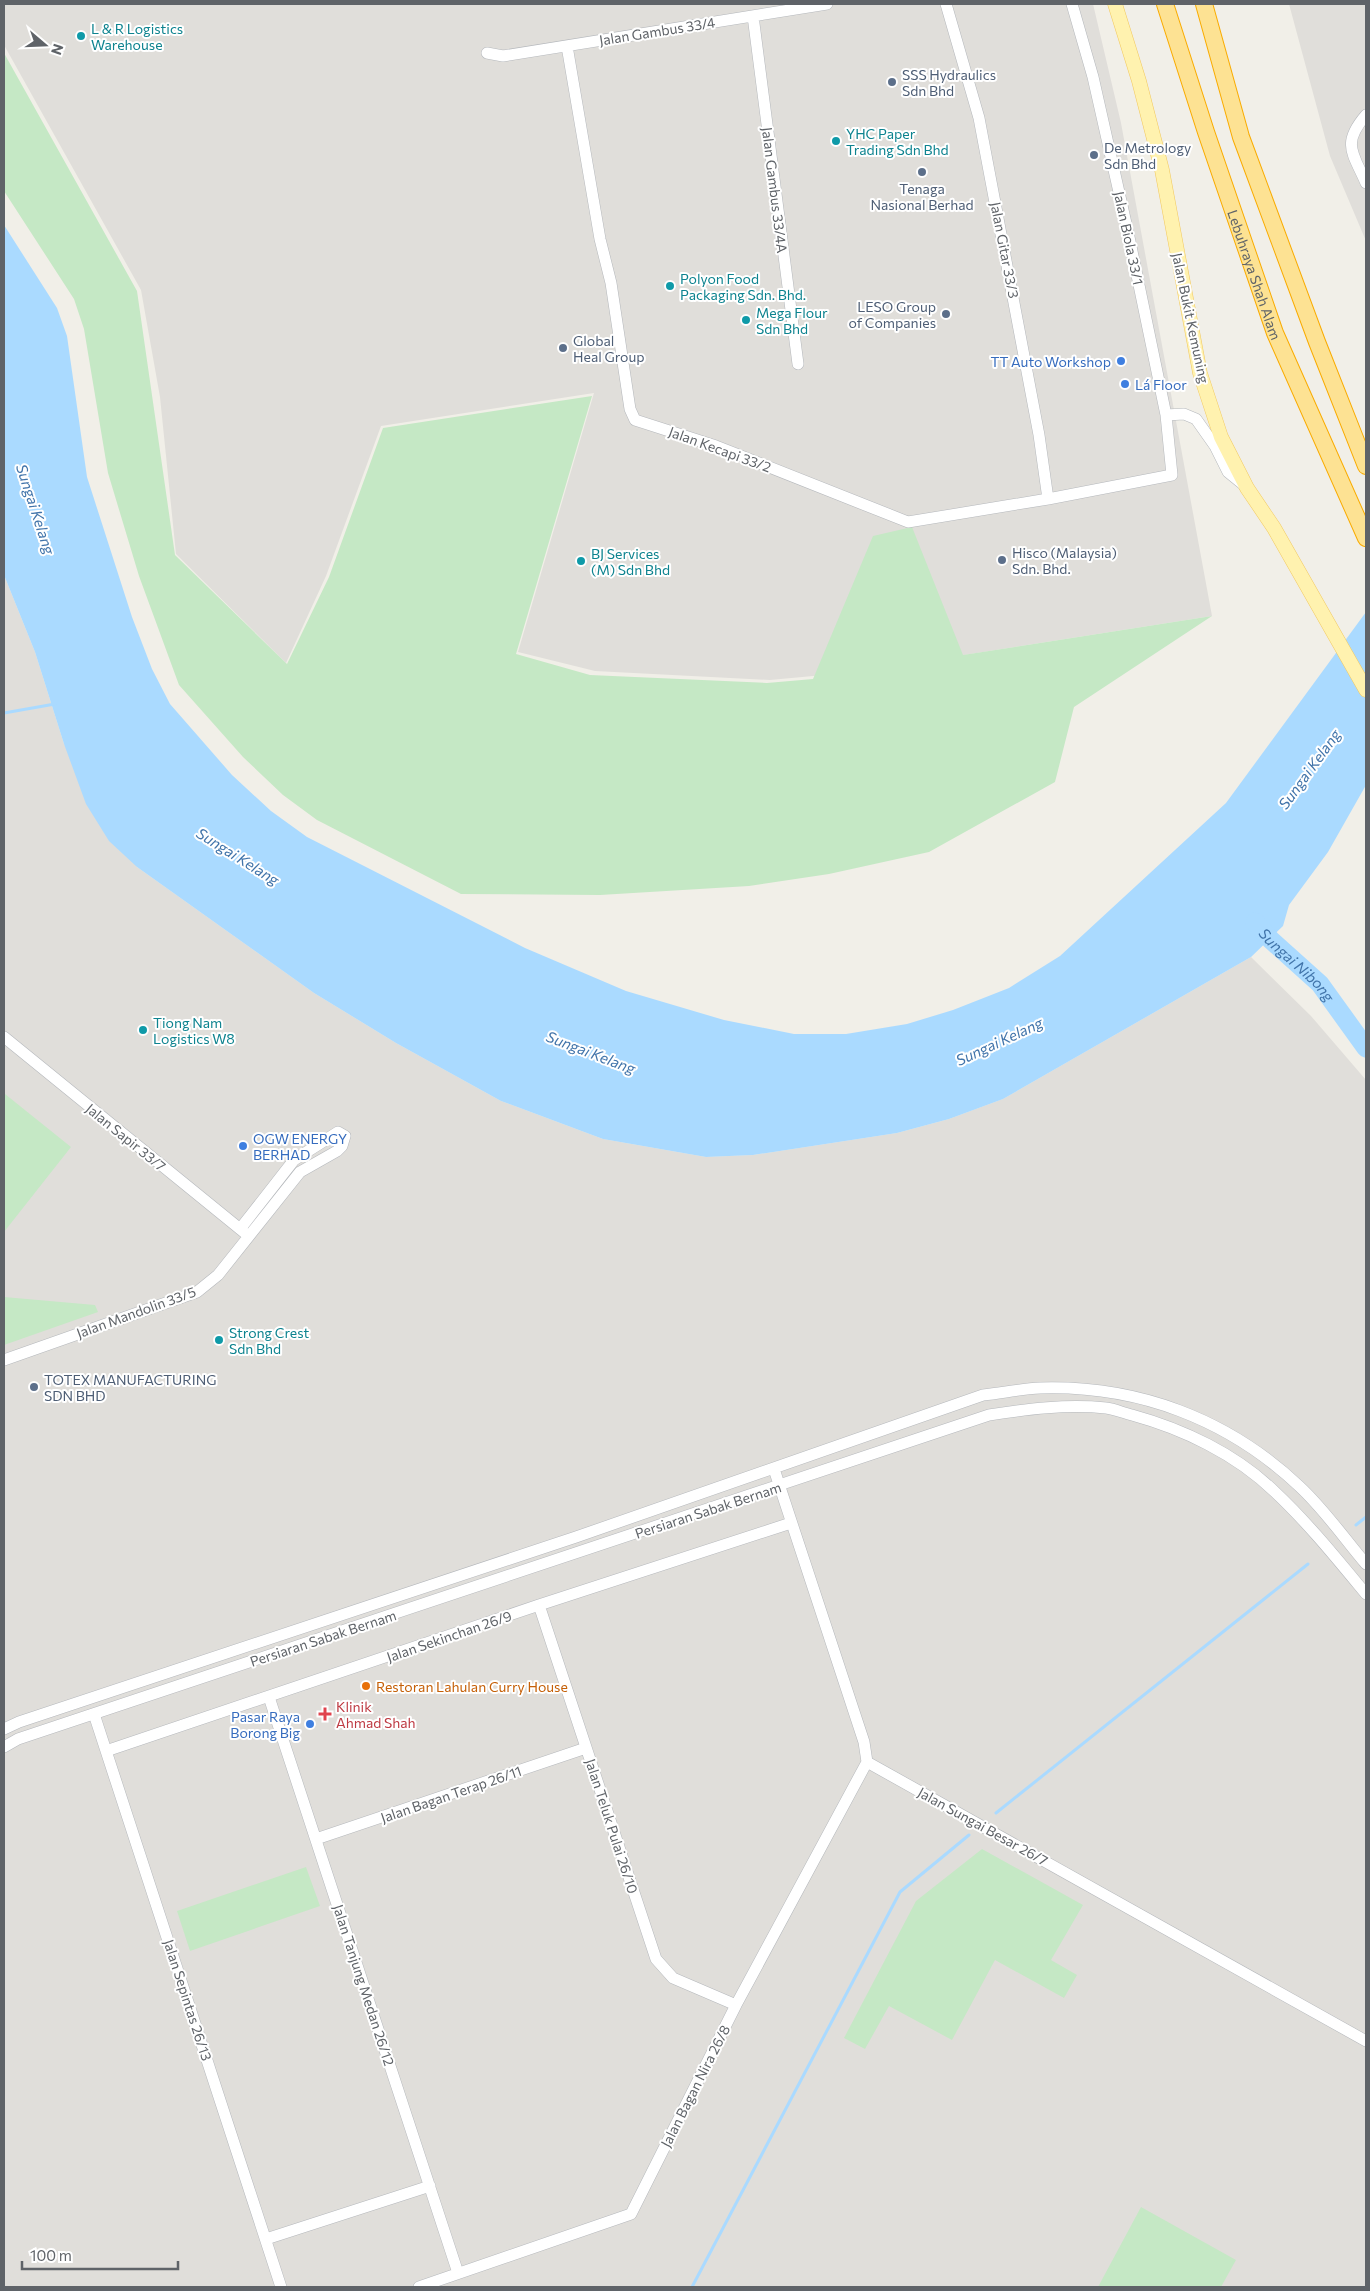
<svg xmlns="http://www.w3.org/2000/svg" width="1370" height="2291" font-family="Commissioner,sans-serif">
<rect width="100%" height="100%" fill="#f1efe8"/>
<path fill="#e0deda" d="M4 4H1093L1121 123 1212 616 856 672 770 680 595 671 518 652 594 393 381 426 326 576 286 663 176 554 160 397 141 290 4 45Z
M1289 4H1366V241L1330 156Z
M4 575 35 652 64 744 137 867 314 993 396 1043 501 1101 603 1139 706 1157 753 1155 897 1133 949 1119 1003 1099 1251 957 1311 1016 1366 1080V2287H4Z"/>
<path fill="#c5e8c5" d="M4 53 137 291 175 555 287 664 329 577 383 428 592 396 516 654 590 675 767 683 813 679 873 536 912 527 963 655 1212 616 1074 707 1055 782 929 852 829 874 749 886 600 895 461 894 317 820 283 795 243 757 179 685 139 576 108 473 84 329 74 299 4 191Z
M5 1094 71 1147 4 1232V1096Z
M4 1297 95 1305 98 1312 4 1345Z
M982 1849 1083 1905 1051 1960 1077 1975 1064 1998 995 1960 952 2040 889 2006 865 2049 844 2038 916 1901Z
M306 1867 320 1906 190 1951 177 1911Z
M1141 2207 1236 2260 1221 2287H1098Z"/>
<path fill="#aadaff" d="M4 225 57 308 67 336 87 477 132 617 152 669 170 704 232 775 271 811 307 837 525 948 626 991 724 1020 794 1034H846L907 1024 953 1010 1009 988 1060 956 1226 803 1366 612V785L1328 852 1289 905 1283 926 1251 957 1003 1099 949 1119 897 1133 753 1155 706 1157 603 1139 501 1101 396 1043 314 993 137 867 109 841 86 804 64 744 35 652 4 575Z"/>
<g fill="none" stroke-linecap="round" stroke-linejoin="round">
<path stroke="#aadaff" stroke-width="3" d="M4 713 55 704
M1356 1525 1366 1517
M996 1813 1308 1564
M692 2287 900 1892 969 1835"/>
<path stroke="#aadaff" stroke-width="19" id="s1" d="M1255 922 1271 940 1320 984 1366 1048"/>
<g stroke="#b5b8bc" stroke-width="12">
<path id="minor" d="M946 4 979 118 1039 435 1048 499
M753 16 798 364
M567 46 600 239 611 283 630 409 635 420 716 446 908 522 1048 499 1172 475 1166 415 1128 232 1093 77 1072 4
M487 53 503 56 827 4
M1366 115C1341 144 1353 153 1366 183
M1166 415 1184 414 1196 419 1215 446 1228 472 1244 485
M4 1037 245 1233
M4 1360 197 1292 218 1275 300 1172 337 1151 342 1146 345 1136 338 1132 294 1160 240 1229
M774 1469 864 1742 867 1762 1366 2041
M539 1605 656 1959 673 1978 736 2005
M269 1697 458 2273
M94 1714 281 2287
M4 1729 19 1722 576 1537 983 1395C1002 1393 1021 1389 1040 1388 1138 1385 1228 1419 1299 1486 1324 1509 1344 1538 1366 1564
M4 1747 18 1739 989 1415C1028 1409 1066 1404 1106 1408 1115 1409 1123 1413 1132 1415 1183 1429 1236 1454 1275 1492 1308 1523 1337 1559 1366 1594
M106 1751 539 1605 791 1523
M316 1839 586 1748
M266 2239 430 2186
M419 2287 631 2214 736 2005 867 1762"/>
</g>
<g stroke="#f2c960" stroke-width="15">
<path id="major" d="M1115 4 1139 81 1162 170 1200 373 1221 437 1247 488 1274 528 1366 690"/>
</g>
<g stroke="#f9ab00" stroke-width="18">
<g id="highway">
<path id="s2" d="M1165 4 1206 132 1275 333 1366 538"/>
<path d="M1204 4 1241 137 1317 342 1366 466"/>
</g>
</g>
<use href="#minor" stroke="#fff" stroke-width="11"/>
<use href="#major" stroke="#fff2af" stroke-width="14"/>
<use href="#highway" stroke="#fde293" stroke-width="16"/>
</g>
<g fill="#0f9aa8" stroke="#fff" stroke-width="2">
<circle cx="81" cy="36" r="5"/>
<circle cx="836" cy="141" r="5"/>
<circle cx="670" cy="286" r="5"/>
<circle cx="746" cy="320" r="5"/>
<circle cx="581" cy="561" r="5"/>
<circle cx="143" cy="1030" r="5"/>
<circle cx="219" cy="1340" r="5"/>
</g>
<g fill="#5c6f8a" stroke="#fff" stroke-width="2">
<circle cx="892" cy="82" r="5"/>
<circle cx="1094" cy="155" r="5"/>
<circle cx="922" cy="172" r="5"/>
<circle cx="946" cy="314" r="5"/>
<circle cx="563" cy="348" r="5"/>
<circle cx="1002" cy="560" r="5"/>
<circle cx="34" cy="1387" r="5"/>
</g>
<g fill="#3f7fe0" stroke="#fff" stroke-width="2">
<circle cx="1121" cy="361" r="5"/>
<circle cx="1125" cy="384" r="5"/>
<circle cx="243" cy="1146" r="5"/>
<circle cx="310" cy="1724" r="5"/>
</g>
<circle fill="#e8710a" stroke="#fff" stroke-width="2" cx="366" cy="1686" r="5"/>
<path fill="#e0444e" stroke="#fff" stroke-width="2" d="M322.5 1706.5h5v5h5v5h-5v5h-5v-5h-5v-5h5z"/>
<g text-anchor="middle" dominant-baseline="central" stroke-width="4" stroke-linejoin="round" paint-order="stroke">
<g font-size="14" fill="#0d838f" stroke="#fff" text-anchor="start">
<text x="91" y="28">L &amp; R Logistics<tspan x="91" dy="16">Warehouse</tspan></text>
<text x="846" y="133">YHC Paper<tspan x="846" dy="16">Trading Sdn Bhd</tspan></text>
<text x="680" y="278">Polyon Food<tspan x="680" dy="16">Packaging Sdn. Bhd.</tspan></text>
<text x="756" y="312">Mega Flour<tspan x="756" dy="16">Sdn Bhd</tspan></text>
<text x="591" y="553">BJ Services<tspan x="591" dy="16">(M) Sdn Bhd</tspan></text>
<text x="153" y="1022">Tiong Nam<tspan x="153" dy="16">Logistics W8</tspan></text>
<text x="229" y="1332">Strong Crest<tspan x="229" dy="16">Sdn Bhd</tspan></text>
</g>
<g font-size="14" fill="#5f6368" stroke="#fff">
<text transform="translate(657 31) rotate(-9)">Jalan Gambus 33/4</text>
<text transform="translate(775 190) rotate(83)">Jalan Gambus 33/4A</text>
<text transform="translate(1129 238) rotate(78)">Jalan Biola 33/1</text>
<text transform="translate(1005 250) rotate(79)">Jalan Gitar 33/3</text>
<text stroke="none"><textPath href="#s2" startOffset="285">Lebuhraya Shah Alam</textPath></text>
<text transform="translate(1191 318) rotate(78)">Jalan Bukit Kemuning</text>
<text transform="translate(720 449) rotate(20)">Jalan Kecapi 33/2</text>
<text transform="translate(126 1137) rotate(39)">Jalan Sapir 33/7</text>
<text transform="translate(136 1312) rotate(-20)">Jalan Mandolin 33/5</text>
<text transform="translate(708 1510) rotate(-18)">Persiaran Sabak Bernam</text>
<text transform="translate(449 1636) rotate(-19)">Jalan Sekinchan 26/9</text>
<text transform="translate(323 1638) rotate(-18)">Persiaran Sabak Bernam</text>
<text transform="translate(451 1794) rotate(-19)">Jalan Bagan Terap 26/11</text>
<text transform="translate(612 1826) rotate(72)">Jalan Teluk Pulai 26/10</text>
<text transform="translate(983 1826) rotate(29)">Jalan Sungai Besar 26/7</text>
<text transform="translate(364 1985) rotate(72)">Jalan Tanjung Medan 26/12</text>
<text transform="translate(188 2000) rotate(72)">Jalan Sepintas 26/13</text>
<text transform="translate(695 2086) rotate(-63)">Jalan Bagan Nira 26/8</text>
</g>
<g font-size="14" fill="#4e5e75" stroke="#fff" text-anchor="start">
<text x="902" y="74">SSS Hydraulics<tspan x="902" dy="16">Sdn Bhd</tspan></text>
<text x="1104" y="147">De Metrology<tspan x="1104" dy="16">Sdn Bhd</tspan></text>
<text x="922" y="188" text-anchor="middle">Tenaga<tspan x="922" dy="16">Nasional Berhad</tspan></text>
<text x="936" y="306" text-anchor="end">LESO Group<tspan x="936" dy="16">of Companies</tspan></text>
<text x="573" y="340">Global<tspan x="573" dy="16">Heal Group</tspan></text>
<text x="1012" y="552">Hisco (Malaysia)<tspan x="1012" dy="16">Sdn. Bhd.</tspan></text>
<text x="44" y="1379">TOTEX MANUFACTURING<tspan x="44" dy="16">SDN BHD</tspan></text>
</g>
<g font-size="14" fill="#366cbe" stroke="#fff" text-anchor="end">
<text x="1111" y="361">TT Auto Workshop</text>
<text x="1135" y="384" text-anchor="start">Lá Floor</text>
<text x="253" y="1138" text-anchor="start">OGW ENERGY<tspan x="253" dy="16">BERHAD</tspan></text>
<text x="300" y="1716">Pasar Raya<tspan x="300" dy="16">Borong Big</tspan></text>
</g>
<g font-size="14" fill="#c56008" stroke="#fff" text-anchor="start">
<text x="376" y="1686">Restoran Lahulan Curry House</text>
</g>
<g font-size="14" fill="#be3a42" stroke="#fff" text-anchor="start">
<text x="336" y="1706">Klinik<tspan x="336" dy="16">Ahmad Shah</tspan></text>
</g>
<g font-size="15" font-style="italic" fill="#4174aa" stroke="#fff">
<text transform="translate(36 509) rotate(72)">Sungai Kelang</text>
<text transform="translate(1309 769) rotate(-54)">Sungai Kelang</text>
<text transform="translate(238 856) rotate(32)">Sungai Kelang</text>
<text stroke="none"><textPath href="#s1" startOffset="60">Sungai Nibong</textPath></text>
<text transform="translate(999 1041) rotate(-25)">Sungai Kelang</text>
<text transform="translate(591 1052) rotate(21)">Sungai Kelang</text>
</g>
</g>
<rect width="1370" height="2291" fill="none" stroke="#5f6368" stroke-width="10"/>
<g transform="translate(45 45) rotate(109)" stroke="#ffffff" stroke-width="4" paint-order="stroke">
<path d="M0-4L9 19L0 12L-9 19Z" fill="#5f6368"/>
<text y="-8" font-size="14" font-weight="bold" text-anchor="middle" fill="#5f6368">N</text>
</g>
<path d="M22 2261v8h156v-8" fill="none" stroke="#5f6368" stroke-width="2.5"/>
<text x="30" y="2261" font-size="15" fill="#5f6368" stroke="#ffffff" stroke-width="4" paint-order="stroke">100 m</text>
</svg>
